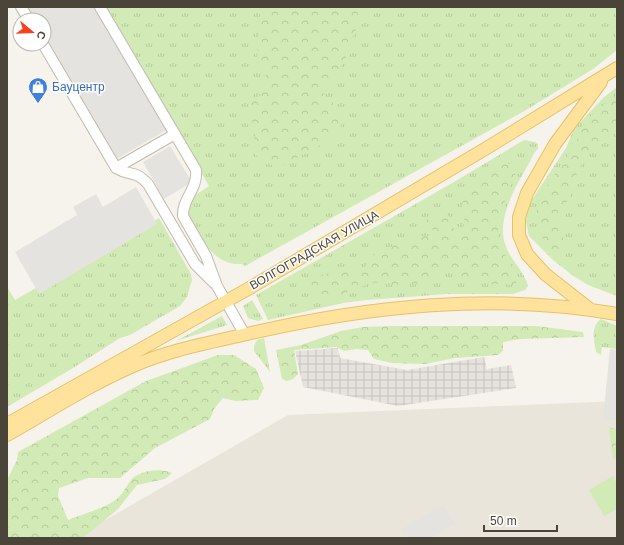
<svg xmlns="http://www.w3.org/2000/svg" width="624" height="545" font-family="Arial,sans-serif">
<defs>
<pattern id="industrial-grid" width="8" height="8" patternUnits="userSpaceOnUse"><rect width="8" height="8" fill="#e6e2dd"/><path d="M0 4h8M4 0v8" fill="none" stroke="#c7c3be"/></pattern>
<pattern id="grass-tufts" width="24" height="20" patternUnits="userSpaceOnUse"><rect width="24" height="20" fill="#d2eab5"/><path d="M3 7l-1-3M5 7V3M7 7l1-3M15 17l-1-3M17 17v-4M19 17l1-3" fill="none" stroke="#b6ca9c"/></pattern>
<pattern id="forest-crowns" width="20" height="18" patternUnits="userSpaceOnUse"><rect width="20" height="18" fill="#d2eab5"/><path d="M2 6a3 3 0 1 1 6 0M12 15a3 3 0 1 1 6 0" fill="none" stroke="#b6ca9c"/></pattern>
</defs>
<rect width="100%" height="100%" fill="#f6f3ec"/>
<path fill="#eae5da" d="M617 401V538H74L288 415Z"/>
<path fill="url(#industrial-grid)" d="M338 348 340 358 407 370 484 357 487 369 511 365 516 388 398 406 303 387 295 351Z"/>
<path fill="url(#grass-tufts)" d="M105 7H617V50L593 69 526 110 245 266 242 264C211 266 198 233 185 208L191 198 209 186Z
M617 87V296L588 285 572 275 553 260 529 236 526 222 527 207 566 148 574 129 604 97Z
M524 140 535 142 538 144V149C533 153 532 159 528 165 515 188 494 222 507 249 513 263 524 271 528 286L525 290 513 294H447L367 300 343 303 268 320 256 295 454 182Z
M159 218 191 274 192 280 187 297 180 306 130 335 120 338 73 368 7 407V287L15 300Z
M252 300 263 319 258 321 248 318 243 306Z
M222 316 227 325 176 341Z
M601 319 617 326V349L602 347 601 355 596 352C594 340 590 327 601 319Z
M264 338 270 372 254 351V346L257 340Z"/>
<path fill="url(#forest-crowns)" d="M255 7H360L356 29 345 60 323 93C327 98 338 107 340 110 353 132 313 149 300 156 294 159 286 165 280 166 269 166 261 160 254 153L255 132 248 105 265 91 266 67 257 58 260 13Z
M617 95V125L585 157 573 182 570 198 558 212C560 227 567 239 560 253L551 252C538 233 532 220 540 196L576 143 583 125 595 111Z
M502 164H512L517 168C512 187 493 221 499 241 503 255 513 265 518 280L514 285 490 284 473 280 462 281 455 277 450 267 426 283 393 285 384 282 371 283 330 299H314L308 287 311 279 324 274 338 272 359 273 372 259 376 253 415 237 426 236 431 238 433 230 425 222 431 214 443 212 451 218 455 232 463 230 465 215 462 206 464 192 478 180Z
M393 326H536L583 332 584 337 520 339 503 342V351L498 355 455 358 425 364 392 363 374 359 368 350 356 349 344 351 336 347 294 350 298 374 293 379 287 381 282 379 276 350 301 345 341 331 363 327Z
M218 355H234L256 369 264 388 258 400 235 401 223 398 214 409 210 419 155 448 120 478H88L59 488 58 496 68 520C82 514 100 510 114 501 123 495 125 488 131 480 140 470 161 468 172 473L165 479 137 485 118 509 83 538H7V480L17 460 18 452 146 381Z
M609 427 617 429V458L613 459Z"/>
<path fill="#d2eab5" d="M613 476 617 484V509L604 516 589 490Z"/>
<path fill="#e5e3e0" d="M25 7H97L168 129 115 160 44 39V20H33Z
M170 146 192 182 164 199 143 162Z
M136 187 157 224 39 294 15 252 77 215 73 207 96 194 103 207Z
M610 349 617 350V421L603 419Z
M444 504 455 524 432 538H406L401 529Z"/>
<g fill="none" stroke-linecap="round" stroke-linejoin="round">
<g stroke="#c2bbae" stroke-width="12">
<path id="minor" d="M21 7 29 20
M100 7 196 170C198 189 182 199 183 216L206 256 217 286 245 335
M43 44 116 168C131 177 134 169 148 184L195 264 214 283
M116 168 175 134"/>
</g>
<g stroke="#e6c16a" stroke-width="14">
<path id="major" d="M591 310 545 274 527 254 519 235V217L527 193 555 144 601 82
M7 424 248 289 485 149 617 68
M7 435C48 412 89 385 133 366 169 350 208 343 247 334 368 306 494 292 617 314"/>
</g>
<use href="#minor" stroke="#fff" stroke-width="10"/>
<use href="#major" stroke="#ffe39c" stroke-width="12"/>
</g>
<defs>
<g id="shop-pin" transform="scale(1)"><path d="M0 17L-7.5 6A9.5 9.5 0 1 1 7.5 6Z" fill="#3f7fe0" stroke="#fff"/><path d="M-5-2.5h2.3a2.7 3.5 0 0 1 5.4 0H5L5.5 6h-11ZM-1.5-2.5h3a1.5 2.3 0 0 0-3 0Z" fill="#fff"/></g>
</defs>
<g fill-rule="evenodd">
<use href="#shop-pin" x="38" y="87"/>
</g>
<g text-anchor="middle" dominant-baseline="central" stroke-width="3" stroke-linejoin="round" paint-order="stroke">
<g font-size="12" fill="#366cbe" stroke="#fff" text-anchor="start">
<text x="52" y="87">Бауцентр</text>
</g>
<g font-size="12" fill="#4b4439" stroke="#fff">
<text transform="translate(314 250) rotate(-30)">ВОЛГОГРАДСКАЯ УЛИЦА</text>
</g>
</g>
<rect width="624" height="545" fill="none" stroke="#4b4439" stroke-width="16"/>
<g transform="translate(32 32) rotate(109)"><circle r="19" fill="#ffffff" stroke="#b7b4b0"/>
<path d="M0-3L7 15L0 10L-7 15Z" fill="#fc3f1d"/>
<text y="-6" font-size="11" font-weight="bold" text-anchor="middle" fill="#4b4439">С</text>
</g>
<path d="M484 525v6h73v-6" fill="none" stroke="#4b4439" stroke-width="2"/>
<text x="490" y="525" font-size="12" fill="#4b4439" stroke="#ffffff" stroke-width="3" paint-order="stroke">50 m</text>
</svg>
